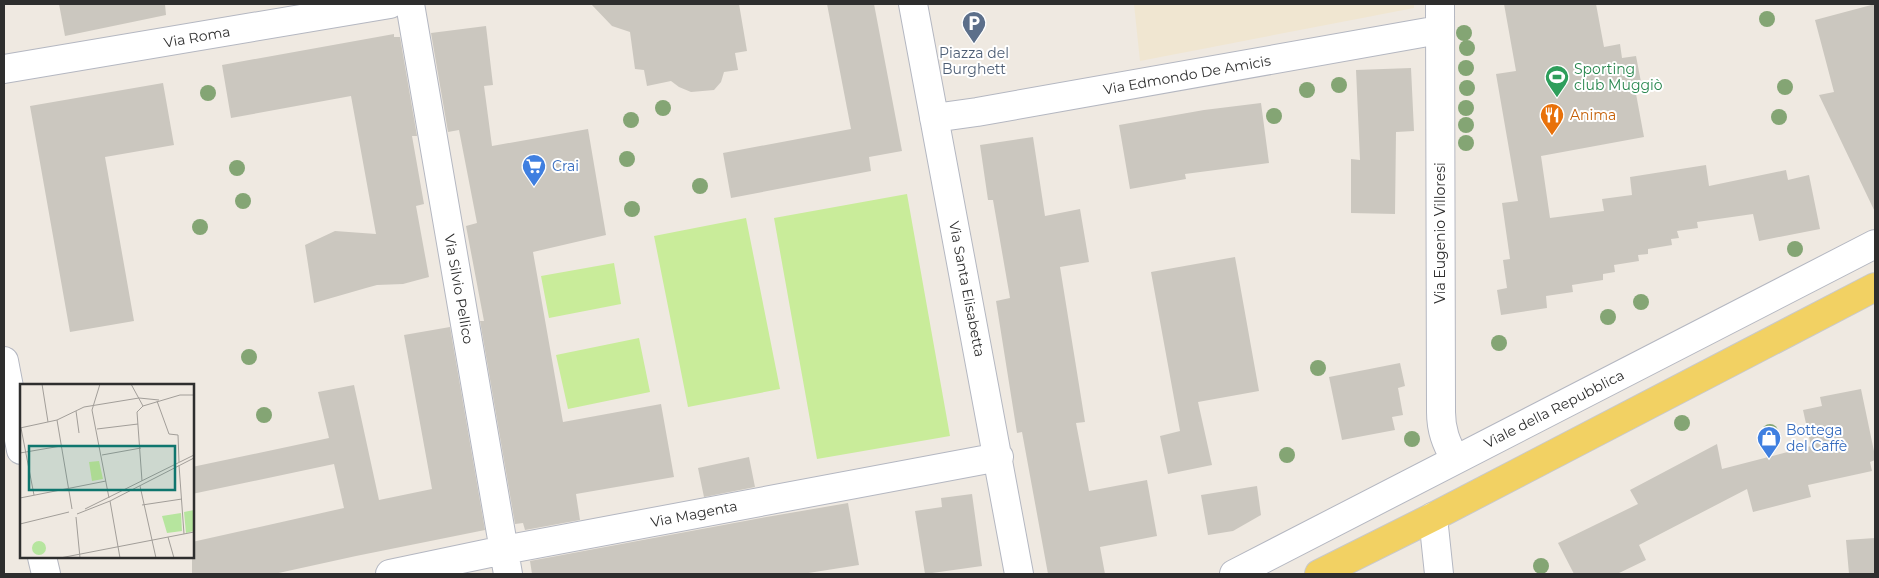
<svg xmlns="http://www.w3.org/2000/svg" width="1879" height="578" font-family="Montserrat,sans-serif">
<rect width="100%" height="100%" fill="#efe9e1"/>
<path fill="#f0e6d1" d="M1134 4H1414V8L1140 61Z"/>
<path fill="#c9ec9a" d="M907 194 950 436 817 459 774 218Z
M746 218 780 389 688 407 654 236Z
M614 263 621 304 549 318 541 276Z
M639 338 650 392 568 409 556 355Z"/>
<path fill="#cbc7bf" d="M59 4H165L166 15 65 36Z
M591 4H739L747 51 735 53 738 70 724 72 721 82 714 90 691 92 679 87 671 81 647 86 644 70 635 69 630 32 612 26Z
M827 4H874L902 151 869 157 871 171 731 198 723 153 851 129Z
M1504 4H1596L1604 47 1620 44 1622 58 1636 56 1641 82 1634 83 1644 137 1541 156 1550 218 1604 211 1602 199 1632 195 1630 177 1706 165 1709 186 1786 170 1788 180 1809 175 1820 229 1759 241 1753 214 1697 222 1698 228 1677 231 1679 238 1671 239 1672 245 1648 249V254L1638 255 1639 261 1614 265 1615 272 1603 274V280L1572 285 1573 292 1546 296 1547 308 1501 315 1497 290 1507 288 1503 260 1510 259 1502 203 1518 201 1496 74 1516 71Z
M1875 4V212L1819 95 1834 92 1815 20Z
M486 26 493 85 484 86 492 146 588 129 606 235 533 252 563 422 661 404 674 477 576 494 580 520 525 530 523 523 515 524 480 321H484L466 226 477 223 459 130 448 132 431 33Z
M394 34V37H400L417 136H412L424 204 416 206 429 277 403 284 377 285 366 288 314 303 305 245 335 231 376 234 351 96 231 118 222 65Z
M1411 68 1414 131 1396 132 1395 214 1351 213V159L1360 160 1356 70Z
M163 83 174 145 105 157 134 321 70 332 30 106Z
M1261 103 1269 163 1185 174 1186 179 1130 189 1119 125 1204 110Z
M1033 137 1045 216 1080 209 1089 262 1060 267 1085 422 1076 423 1089 491 1147 480 1157 536 1100 547 1105 574H1048L1022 432 1017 433 996 301 1010 298 993 200H988L980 145Z
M1235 257 1259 391 1198 402 1212 465 1168 474 1160 436 1180 431 1151 272Z
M450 327 485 530 356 556 274 574H192V542L344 508 334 464 192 494V467L329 438 318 392 354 385 379 500 432 489 404 335Z
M1400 363 1405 386 1398 388 1403 415 1392 417 1395 430 1342 440 1329 377Z
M1861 389 1875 456V460L1870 462 1872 471 1808 485 1811 497 1753 512 1747 489 1639 545 1646 560 1617 574H1574L1558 543 1638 504 1630 490 1717 444 1722 469 1811 446 1803 410 1822 406 1820 397Z
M749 457 755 487 704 497 698 468Z
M1257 486 1261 515 1233 531 1208 535 1201 495Z
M972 494 982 566 925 574 915 511 942 507 941 498Z
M848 503 859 565 802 574H532L530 561 761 518Z
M1875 538V574H1849L1846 540Z"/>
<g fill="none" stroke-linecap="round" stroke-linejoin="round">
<g stroke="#b4b7c1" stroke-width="30">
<path id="minor" d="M410 4 508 574
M913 4 1019 574
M1440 4 1441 412C1441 430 1446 443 1455 459
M4 69 390 4
M934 118 977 112 1439 30
M4 361 21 450
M1433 517 1439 574
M42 557 46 574
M390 574 504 550 999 457
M1234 574 1875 244"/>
</g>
<g stroke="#c9c9c9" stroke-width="30">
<path id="major" d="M1319 574 1433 517 1875 287"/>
</g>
<use href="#minor" stroke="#fff" stroke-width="28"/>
<use href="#major" stroke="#f2d163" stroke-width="28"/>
</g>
<g fill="#84a574">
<circle cx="1767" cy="19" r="8"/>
<circle cx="1464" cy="33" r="8"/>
<circle cx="1467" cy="48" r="8"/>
<circle cx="1466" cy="68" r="8"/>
<circle cx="1339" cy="85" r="8"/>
<circle cx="1785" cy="87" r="8"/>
<circle cx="1467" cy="88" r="8"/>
<circle cx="1307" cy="90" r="8"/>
<circle cx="208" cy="93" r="8"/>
<circle cx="663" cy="108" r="8"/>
<circle cx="1466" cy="108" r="8"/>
<circle cx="1274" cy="116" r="8"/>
<circle cx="1779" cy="117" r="8"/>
<circle cx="631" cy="120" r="8"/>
<circle cx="1466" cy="125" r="8"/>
<circle cx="1466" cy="143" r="8"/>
<circle cx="627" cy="159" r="8"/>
<circle cx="237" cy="168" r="8"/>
<circle cx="700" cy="186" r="8"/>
<circle cx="243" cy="201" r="8"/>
<circle cx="632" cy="209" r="8"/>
<circle cx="200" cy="227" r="8"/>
<circle cx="1795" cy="249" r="8"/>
<circle cx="1641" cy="302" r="8"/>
<circle cx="1608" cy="317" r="8"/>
<circle cx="1499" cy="343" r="8"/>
<circle cx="249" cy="357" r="8"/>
<circle cx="1318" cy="368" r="8"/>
<circle cx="264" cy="415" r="8"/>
<circle cx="1682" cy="423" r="8"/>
<circle cx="1770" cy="432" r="8"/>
<circle cx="1412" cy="439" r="8"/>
<circle cx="1287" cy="455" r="8"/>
<circle cx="1541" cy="566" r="8"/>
</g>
<defs>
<g id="parking-pin" transform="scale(1.25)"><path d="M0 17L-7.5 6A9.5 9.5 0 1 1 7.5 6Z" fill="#5c6f8a" stroke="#fff"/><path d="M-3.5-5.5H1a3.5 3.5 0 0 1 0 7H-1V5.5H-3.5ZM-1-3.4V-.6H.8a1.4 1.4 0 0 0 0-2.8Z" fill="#fff"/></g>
<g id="stadium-pin" transform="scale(1.25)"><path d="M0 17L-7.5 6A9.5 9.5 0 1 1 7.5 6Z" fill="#2e9e5b" stroke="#fff"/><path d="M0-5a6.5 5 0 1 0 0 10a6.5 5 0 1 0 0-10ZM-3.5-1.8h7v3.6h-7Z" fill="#fff"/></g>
<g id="restaurant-pin" transform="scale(1.25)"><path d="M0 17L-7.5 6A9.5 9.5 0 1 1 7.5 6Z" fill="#e8710a" stroke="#fff"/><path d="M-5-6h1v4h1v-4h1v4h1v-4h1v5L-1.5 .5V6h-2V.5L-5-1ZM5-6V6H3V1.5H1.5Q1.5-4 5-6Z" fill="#fff"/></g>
<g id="supermarket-pin" transform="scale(1.25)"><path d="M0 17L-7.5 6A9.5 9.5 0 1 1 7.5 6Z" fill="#3f7fe0" stroke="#fff"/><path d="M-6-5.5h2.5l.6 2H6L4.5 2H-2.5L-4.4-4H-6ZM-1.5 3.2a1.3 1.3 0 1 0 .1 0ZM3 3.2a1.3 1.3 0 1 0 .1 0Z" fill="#fff"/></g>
<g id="shop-pin" transform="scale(1.25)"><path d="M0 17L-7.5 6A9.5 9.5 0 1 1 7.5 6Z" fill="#3f7fe0" stroke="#fff"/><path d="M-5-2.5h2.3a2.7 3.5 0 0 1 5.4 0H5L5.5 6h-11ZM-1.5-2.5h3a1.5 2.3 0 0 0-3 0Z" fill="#fff"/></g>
</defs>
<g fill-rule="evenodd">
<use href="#parking-pin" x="974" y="23"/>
<use href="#stadium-pin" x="1557" y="77"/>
<use href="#restaurant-pin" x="1552" y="115"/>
<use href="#supermarket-pin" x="534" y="166"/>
<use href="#shop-pin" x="1769" y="438"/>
</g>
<g text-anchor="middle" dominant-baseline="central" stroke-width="4" stroke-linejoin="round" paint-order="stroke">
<g font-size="14" fill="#2e2e2e" stroke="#fff">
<text transform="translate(197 37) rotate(-10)">Via Roma</text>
<text transform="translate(1187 75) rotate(-10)">Via Edmondo De Amicis</text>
<text transform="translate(1440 233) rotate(-90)">Via Eugenio Villoresi</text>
<text transform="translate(459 289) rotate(80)">Via Silvio Pellico</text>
<text transform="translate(967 289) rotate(79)">Via Santa Elisabetta</text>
<text transform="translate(1554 409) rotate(-27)">Viale della Repubblica</text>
<text transform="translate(694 514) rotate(-11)">Via Magenta</text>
</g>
<g font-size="14" fill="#4e5e75" stroke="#fff">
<text x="974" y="53">Piazza del<tspan x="974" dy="16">Burghett</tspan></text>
</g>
<g font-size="14" fill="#27864d" stroke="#fff" text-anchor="start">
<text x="1574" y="69">Sporting<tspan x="1574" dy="16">club Muggiò</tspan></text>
</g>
<g font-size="14" fill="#c56008" stroke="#fff" text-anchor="start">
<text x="1570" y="115">Anima</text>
</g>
<g font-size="14" fill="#366cbe" stroke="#fff" text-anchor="start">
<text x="552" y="166">Crai</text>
<text x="1786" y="430">Bottega<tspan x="1786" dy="16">del Caffè</tspan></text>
</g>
</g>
<g transform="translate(20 384)">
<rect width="174" height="174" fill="#efe9e1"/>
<path d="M174 126V147L166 149 164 128ZM161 129 162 147 147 149 142 132ZM12 164a7 7 0 1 1 14 0a7 7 0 1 1-14 0Z" fill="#b6e59e"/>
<path d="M79 77 83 95 72 97 69 78Z" fill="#c9ec9a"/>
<path fill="none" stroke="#a29e99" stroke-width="1" d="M22 0 28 38M80 0 72 26 89 114M111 0 123 22 160 11H174M137 17 149 50 158 51 159 78M56 27 59 49M37 36 52 125M0 44 37 36 64 23 119 14 139 16M1 44 14 111M77 45 118 40M0 69 41 62M82 71 121 64M159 81 164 150M122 97 117 28 123 22M120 102 136 174M0 114 86 97M90 117 100 174M122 121 162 115M65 125 174 71M57 130 90 117 174 74M56 133 60 174M0 140 49 128M148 153 154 174M40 174 174 148"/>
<path fill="#0f766e" fill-opacity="0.15" stroke="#0f766e" stroke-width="2.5" d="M9 62H155V106H9Z"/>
<rect width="174" height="174" fill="none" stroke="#2e2e2e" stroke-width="2.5"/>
</g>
<rect width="1879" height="578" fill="none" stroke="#2e2e2e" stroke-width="10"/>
</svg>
